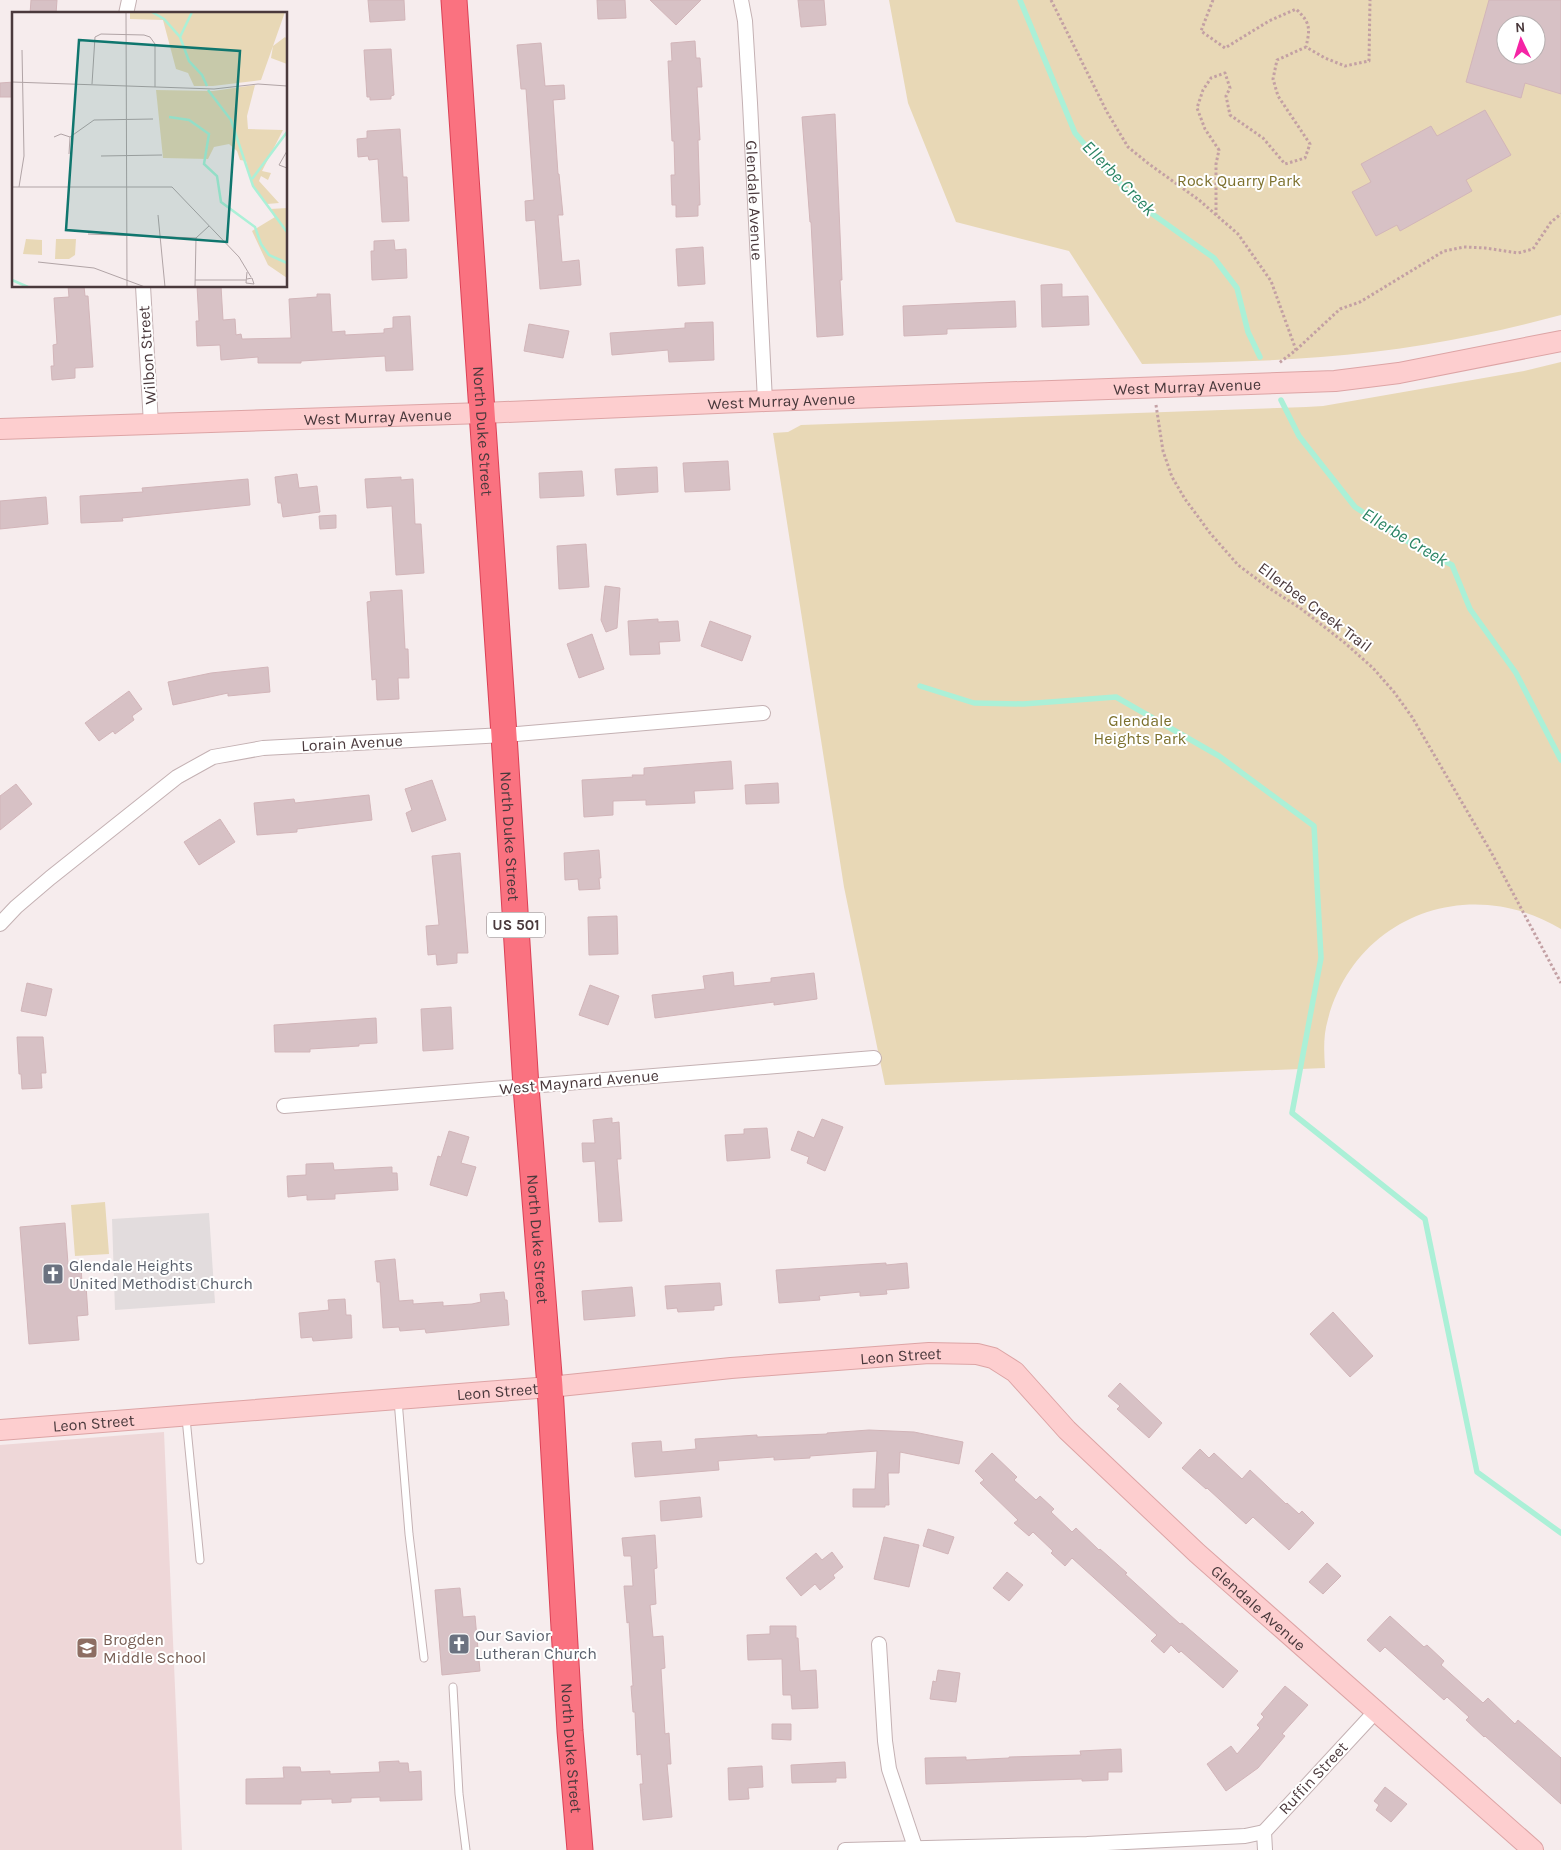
<svg xmlns="http://www.w3.org/2000/svg" width="1561" height="1850" font-family="Karla,sans-serif">
<rect width="100%" height="100%" fill="#f6eced"/>
<path fill="#eed7d8" d="M164 1432 182 1850H0V1445Z"/>
<path fill="#e8d8b6" fill-rule="evenodd" d="M889 0H1561V315C1483 336 1402 351 1321 357 1262 362 1202 362 1142 364L1069 251 956 222 908 103ZM1506 25H1536V55H1506Z
M1561 362V929C1470 874 1356 915 1328 1019 1323 1036 1324 1052 1325 1068L885 1085 844 887 773 433 788 432 801 425 1306 407 1323 406 1524 371Z
M105 1202 109 1254 75 1256 71 1205Z"/>
<path fill="#e2dcdd" d="M209 1213 215 1303 115 1310 112 1219Z"/>
<g fill="none" stroke-linecap="round" stroke-linejoin="round">
<path stroke="#abf0d7" stroke-width="5.5" d="M1020 0 1075 133 1104 167 1144 208 1214 258 1237 288 1248 332 1260 357
M1281 400 1299 436 1355 507 1416 547 1452 565 1470 609 1516 673 1561 760
M920 686 974 703 1023 704 1116 697 1219 756 1314 826 1321 958 1292 1113 1425 1219 1477 1472 1561 1533"/>
</g>
<path fill="#d7c1c5" stroke="#d2b5b9" fill-rule="evenodd" d="M31 0H57L56 14H30Z
M368 0H404L405 20 370 22Z
M597 0H625L626 18 598 19Z
M650 0H701L676 25Z
M798 0H824L826 25 801 27Z
M1489 0H1561V94L1525 83 1521 98 1466 82ZM1506 25H1536V55H1506Z
M695 41 696 58H700L702 87H697L700 140H698L700 205H698V216L676 217V205H672L671 175H675L674 141H672L668 61H672L671 43Z
M541 43 545 86 564 85 565 99 553 100 558 174H559L563 215H558L562 262 579 260 581 285 540 289 535 220 526 221 525 201 534 200 526 89H521L517 45Z
M391 49 394 95 391 96V99L370 100V97H367L364 50Z
M14 82V97H0V83Z
M1485 110 1511 155 1466 180 1472 191 1400 231 1397 225 1376 236 1352 192 1371 182 1361 164 1431 126 1437 136Z
M835 114 842 280H840L843 335 817 337 811 222H810L802 117Z
M400 129 403 177H407L409 221 382 222 378 159 369 160 368 156 358 157 357 139 367 138V131Z
M394 240 395 250 406 249 407 278 372 280 371 251H374V241Z
M703 247 705 284 678 286 676 249Z
M1062 284V297L1088 296 1089 325 1042 327 1041 285Z
M68 286H84L85 296H88L93 367 75 368V378L52 380 51 366H54L53 345 57 344 54 298 69 297Z
M197 286H221L223 320 235 319 236 335 241 334 242 339 291 338 289 299 317 297V294H330L332 332 345 331V335L384 333V329L393 328V317L410 316 413 370 386 371 385 356 301 361V363H258V357L221 360 220 345 197 346 196 321H199Z
M1015 301 1016 327 947 329V334L904 336 903 306Z
M713 322 714 360 669 362 668 350 612 355 610 333 685 328V323Z
M529 324 569 331 563 358 524 351Z
M728 461 730 490 685 492 683 463Z
M657 467 658 492 617 495 615 469Z
M582 471 584 496 540 498 539 473Z
M297 474 299 488 317 486 320 512 283 517 281 503H278L275 477Z
M401 477V480L413 479 415 524H421L424 573 396 575 392 506 367 508 365 479Z
M248 479 250 505 122 518 123 521 81 523 80 496 143 492 142 488Z
M46 497 48 524 0 529V501Z
M336 515V528L320 529 319 516Z
M586 544 589 587 559 589 557 546Z
M605 586 620 588 617 628 606 632 601 620Z
M402 590 405 649H408L409 678H398L399 699 377 700 376 679 372 680 367 602 371 601 370 592Z
M658 619V622L678 621 680 641 659 642 660 654 630 655 628 621Z
M710 621 751 636 742 661 701 646Z
M592 634 604 669 579 678 567 644Z
M268 667 270 692 228 696V693L173 705 168 682 211 673Z
M129 691 142 709 132 716 134 720 115 734 113 731 99 741 85 723Z
M731 761 733 789 694 791 695 803 646 805V800L613 801V815L584 817 582 780 633 777 632 775H644V768Z
M432 780 446 820 412 832 406 813 412 810 405 789Z
M778 783 779 803 746 804 745 785Z
M16 784 32 804 0 830V796Z
M369 795 372 820 297 829V832L257 835 254 803 294 799 295 803Z
M220 819 235 842 199 865 184 842Z
M599 850 601 878H599L600 889 579 890 578 879 565 880 564 853Z
M460 853 468 953H457V963L437 965 436 954 428 955 426 926 439 925 432 856Z
M617 916 618 954 589 955 588 917Z
M733 972 734 986 771 982V978L814 973 817 999 774 1005V1002L655 1018 652 995 705 989 703 976Z
M27 983 52 989 46 1016 21 1011Z
M590 985 619 996 608 1025 579 1015Z
M451 1007 453 1049 423 1051 421 1009Z
M376 1018 377 1043 359 1044V1046L310 1049V1052H275L274 1025Z
M17 1037H43L46 1073H41L42 1088 22 1089 21 1074H19Z
M612 1118V1123L619 1122 621 1159H617L622 1221 599 1222 595 1161 583 1162 582 1143H595L593 1120Z
M822 1119 843 1127 825 1171 807 1163 809 1157 791 1150 798 1131 814 1138Z
M767 1128 770 1158 727 1161 725 1135 744 1134V1129Z
M449 1131 469 1137 461 1163 476 1167 467 1196 430 1185 438 1156 441 1157Z
M333 1163 334 1170 392 1167V1173H397L398 1190 335 1194V1199L307 1200V1195L288 1197 287 1176 306 1175V1164Z
M65 1223 68 1264 81 1263 82 1285H86L88 1315 77 1316 79 1340 29 1344 20 1227Z
M395 1259 399 1301 413 1300V1304L443 1302V1306L472 1304 481 1302 480 1294 504 1292 505 1300H507L509 1325 426 1333 425 1329 400 1331 399 1327 383 1328 380 1282H377L375 1261Z
M886 1263V1265L907 1263 909 1288 886 1290 887 1294 860 1296V1292L819 1296 820 1300 779 1303 776 1270Z
M720 1283 722 1305 714 1306V1310L678 1312 677 1308 667 1309 665 1286Z
M632 1287 635 1316 584 1320 582 1291Z
M345 1299 346 1315H351L352 1338 313 1341 312 1337 301 1338 299 1313 329 1310 328 1300Z
M1333 1312 1373 1356 1350 1377 1310 1334Z
M1120 1383 1162 1423 1149 1438 1117 1409 1120 1406 1108 1396Z
M869 1430 914 1432 963 1442 959 1464 900 1452 899 1473H888L889 1505H885V1507H853V1489H875L877 1451 810 1456V1458L774 1460V1457L718 1461 719 1470 635 1477 632 1443 661 1441 662 1452 696 1449 695 1439 757 1435V1437L827 1434V1433Z
M1200 1449 1209 1458 1214 1453 1242 1479 1250 1470 1286 1504 1287 1503 1299 1514 1302 1511 1314 1523 1289 1550 1253 1517 1246 1524 1207 1488 1206 1489 1182 1468Z
M992 1453 1017 1477 1014 1480 1036 1500 1040 1496 1054 1509 1051 1512 1072 1532 1076 1528 1099 1550 1100 1549 1127 1573 1125 1574 1180 1624 1182 1623 1238 1671 1223 1688 1181 1651 1179 1653 1171 1645 1164 1653 1151 1641 1157 1635 1072 1558 1065 1566 1051 1553 1053 1551 1033 1532 1029 1536 1014 1523 1018 1520 980 1483 984 1480 975 1471Z
M700 1497 702 1517 661 1521 660 1501Z
M928 1529 954 1537 948 1554 923 1546Z
M655 1535 657 1568 654 1569 656 1604 650 1605 653 1637 663 1636 665 1668 661 1669 665 1734 669 1733 671 1764H667L672 1817 643 1820 640 1784H643L641 1754 637 1755 635 1712H633L631 1686H633L629 1622 627 1623 624 1586H633L631 1556H624L622 1538Z
M884 1537 919 1545 909 1587 874 1579Z
M832 1552 843 1567 833 1575 835 1578 820 1590 815 1584 801 1596 786 1578 816 1553 822 1560Z
M1327 1563 1341 1576 1323 1594 1309 1582Z
M1007 1572 1023 1585 1009 1601 993 1588Z
M460 1588 463 1617 475 1616 480 1671 442 1675 435 1590Z
M1390 1616 1424 1647 1427 1645 1444 1661 1441 1665 1483 1703 1488 1698 1515 1724 1518 1720 1561 1758V1804L1485 1736 1484 1737 1466 1720 1469 1717 1447 1697 1444 1700 1385 1647 1380 1652 1367 1640Z
M770 1626H796V1638H798L800 1671 816 1670 818 1708 792 1709 791 1695H783L782 1659 748 1660 747 1635 770 1634Z
M938 1670 960 1673 956 1702 930 1699 933 1681 936 1682Z
M1285 1686 1308 1705 1282 1734 1285 1736 1258 1768 1226 1791 1207 1764 1231 1746 1237 1754 1260 1728 1257 1725 1264 1717 1261 1714Z
M772 1724H791V1740L772 1739Z
M1121 1749 1122 1772H1108V1780L1082 1781V1779L926 1784 925 1758 966 1757V1760L1009 1758V1757L1081 1755 1080 1751Z
M399 1761V1763H408L409 1772 421 1771 422 1800 380 1801V1797L351 1798V1802L332 1803V1799L301 1800V1804H246V1779L284 1778 283 1767H300L301 1772 330 1771V1774L380 1772 379 1762Z
M845 1762 846 1778H836V1782L792 1783 791 1765Z
M762 1766 763 1787 748 1788 749 1799 729 1800 728 1768Z
M1385 1787 1407 1804 1391 1822 1376 1810 1379 1805 1374 1801Z"/>
<g fill="none" stroke-linecap="round" stroke-linejoin="round">
<g stroke="#c4b1b3" stroke-width="9">
<path id="lane" d="M398 1400 409 1534 424 1658
M186 1418 200 1560
M453 1687 459 1794 466 1850"/>
</g>
<g stroke="#c4b1b3" stroke-width="16">
<g id="street">
<path id="s1" d="M741 0 745 21 750 103 765 401"/>
<path d="M126 14 129 0"/>
<path d="M143 286 151 424"/>
<path d="M0 924 16 907 50 878 177 777 213 757 263 748 504 735 763 713"/>
<path d="M284 1106 874 1058"/>
<path d="M879 1644 885 1741 889 1769 916 1850"/>
<path d="M845 1850 1087 1844 1245 1836 1264 1832"/>
<path d="M1265 1850 1264 1832 1375 1712"/>
</g>
</g>
<g stroke="#dda4a5" stroke-width="22">
<g id="secondary">
<path id="s2" d="M0 429 483 413 765 401 1335 381 1399 373 1561 341"/>
<path id="s3" d="M0 1430 550 1387 731 1368 929 1353 977 1354 993 1358 1015 1372 1067 1430 1197 1553 1533 1850"/>
</g>
</g>
<g stroke="#db4156" stroke-width="27">
<g id="highway">
<path id="s4" d="M454 0 504 735 526 1087 550 1387 570 1731 580 1850"/>
</g>
</g>
<path stroke="#c3a0a4" stroke-width="3" stroke-dasharray="2.5 2.5" stroke-linecap="butt" d="M1051 0 1107 112 1128 147 1149 164 1199 200 1238 234 1271 281 1296 350 1279 363
M1213 0 1201 31 1225 48 1269 21 1296 9C1311 23 1310 29 1306 47
M1216 215V164L1219 150 1205 129 1197 108 1203 90 1211 78 1225 73 1230 88 1226 96 1230 115 1263 138 1285 164 1305 158 1310 144 1278 96 1273 79 1277 60 1306 47 1325 58 1345 66 1369 61 1370 0
M1296 350 1340 309 1360 302 1444 251 1464 247 1485 248 1518 253 1533 249 1551 222 1561 214
M1156 405 1163 451 1172 477 1185 499 1210 533 1238 565 1269 588 1300 608 1345 643 1373 668 1394 692 1412 717 1491 852 1561 983"/>
<use href="#lane" stroke="#fff" stroke-width="7"/>
<use href="#street" stroke="#fff" stroke-width="14"/>
<use href="#secondary" stroke="#fdcecf" stroke-width="20"/>
<use href="#highway" stroke="#fa7280" stroke-width="25"/>
</g>
<defs>
<g id="church-square" transform="scale(1.125)"><rect x="-9" y="-9" width="18" height="18" rx="4" fill="#6b7280" stroke="#fff"/><path d="M-1.2-6h2.4v3.5h3.3v2.4h-3.3V6h-2.4V-.1h-3.3v-2.4h3.3Z" fill="#fff"/></g>
<g id="school-square" transform="scale(1.125)"><rect x="-9" y="-9" width="18" height="18" rx="4" fill="#8d6e63" stroke="#fff"/><path d="M0-5L7-2L0 1L-7-2ZM-4 1L0 2.5L4 1V4Q0 6-4 4Z" fill="#fff"/></g>
</defs>
<g fill-rule="evenodd">
<use href="#church-square" x="53" y="1274"/>
<use href="#church-square" x="459" y="1644"/>
<use href="#school-square" x="87" y="1648"/>
</g>
<g text-anchor="middle" dominant-baseline="central" stroke-width="4" stroke-linejoin="round" paint-order="stroke">
<rect fill="#fff" stroke="#807476" stroke-width="1" x="487" y="912.5" width="58" height="25" rx="4"/>
<g font-size="15" font-weight="bold" fill="#4a393c">
<text x="516" y="925">US 501</text>
</g>
<g font-size="16" fill="#7c702d" stroke="#fff">
<text x="1239" y="180">Rock Quarry Park</text>
<text x="1140" y="720">Glendale<tspan x="1140" dy="18">Heights Park</tspan></text>
</g>
<g font-size="16" fill="#4a393c" stroke="#fff">
<text stroke="none"><textPath href="#s1" startOffset="201">Glendale Avenue</textPath></text>
<text transform="translate(147 355) rotate(-94)">Wilbon Street</text>
<text stroke="none"><textPath href="#s2" startOffset="1188">West Murray Avenue</textPath></text>
<text stroke="none"><textPath href="#s2" startOffset="782">West Murray Avenue</textPath></text>
<text stroke="none"><textPath href="#s2" startOffset="378">West Murray Avenue</textPath></text>
<text stroke="none"><textPath href="#s4" startOffset="432">North Duke Street</textPath></text>
<text transform="translate(1315 607) rotate(37)">Ellerbee Creek Trail</text>
<text transform="translate(352 743) rotate(-3)">Lorain Avenue</text>
<text stroke="none"><textPath href="#s4" startOffset="838">North Duke Street</textPath></text>
<text transform="translate(579 1082) rotate(-5)">West Maynard Avenue</text>
<text stroke="none"><textPath href="#s4" startOffset="1242">North Duke Street</textPath></text>
<text stroke="none"><textPath href="#s3" startOffset="904">Leon Street</textPath></text>
<text stroke="none"><textPath href="#s3" startOffset="499">Leon Street</textPath></text>
<text stroke="none"><textPath href="#s3" startOffset="94">Leon Street</textPath></text>
<text stroke="none"><textPath href="#s3" startOffset="1362">Glendale Avenue</textPath></text>
<text stroke="none"><textPath href="#s4" startOffset="1752">North Duke Street</textPath></text>
<text transform="translate(1313 1778) rotate(-47)">Ruffin Street</text>
</g>
<g font-size="16" fill="#5b616d" stroke="#fff" text-anchor="start">
<text x="69" y="1265">Glendale Heights<tspan x="69" dy="18">United Methodist Church</tspan></text>
<text x="475" y="1635">Our Savior<tspan x="475" dy="18">Lutheran Church</tspan></text>
</g>
<g font-size="16" fill="#785e54" stroke="#fff" text-anchor="start">
<text x="103" y="1639">Brogden<tspan x="103" dy="18">Middle School</tspan></text>
</g>
<g font-size="18" font-style="italic" fill="#298464" stroke="#fff">
<text transform="translate(1119 178) rotate(46)">Ellerbe Creek</text>
<text transform="translate(1405 537) rotate(31)">Ellerbe Creek</text>
</g>
</g>
<g transform="translate(12 12)">
<rect width="275" height="275" fill="#f6eced"/>
<path d="M118 0H273L249 68 201 74H182L176 61 164 57 151 8 118 7ZM273 25 275 27V52L259 46 261 34ZM243 73 235 104 236 117 271 118 250 159 259 161 256 168 249 164 247 169 267 191 255 192 240 173 234 149 228 148 225 139 217 132 202 135 196 147 151 146 144 78 201 79ZM275 196 274 219 275 266 256 253 240 219 263 205 258 197ZM14 227 30 228V243L11 242ZM44 227H64L63 243 57 247H43Z" fill="#e8d8b6"/>
<path fill="none" stroke="#abf0d7" stroke-width="2.5" d="M140 0 152 7 168 25 177 49 190 63 195 74M168 25 180 0M196 78 219 108 241 174 275 220M157 105 177 108 197 122 192 152 205 164 209 190 243 215 249 232 257 243 275 251M240 167 275 120M0 268 16 275"/>
<path fill="none" stroke="#b1a4a6" stroke-width="1" d="M114 0 115 275M0 70 202 77 246 72 275 74M80 72 83 25 89 22 132 23 138 25 143 32V75M42 125 49 122 58 125M275 139 267 153 275 156M57 142 58 125 82 108 141 107M89 144 150 143M0 175H160L227 245 239 265M7 175 12 144 10 38M146 203 153 275M76 222 184 226M26 250 82 256 133 275M235 260 234 271 242 272 240 266 235 267M183 268H234M183 275 184 226 197 214"/>
<path fill="#0f766e" fill-opacity="0.15" stroke="#0f766e" stroke-width="2.5" d="M67 28 228 39 215 230 54 218Z"/>
<rect width="275" height="275" fill="none" stroke="#4a393c" stroke-width="2.5"/>
</g>
<g transform="translate(1521 40) rotate(356)"><circle r="24" fill="#ffffff" stroke="#b7b0b1"/>
<path d="M0-4L9 19L0 12L-9 19Z" fill="#f524a5"/>
<text y="-8" font-size="14" font-weight="bold" text-anchor="middle" fill="#4a393c">N</text>
</g>
</svg>
